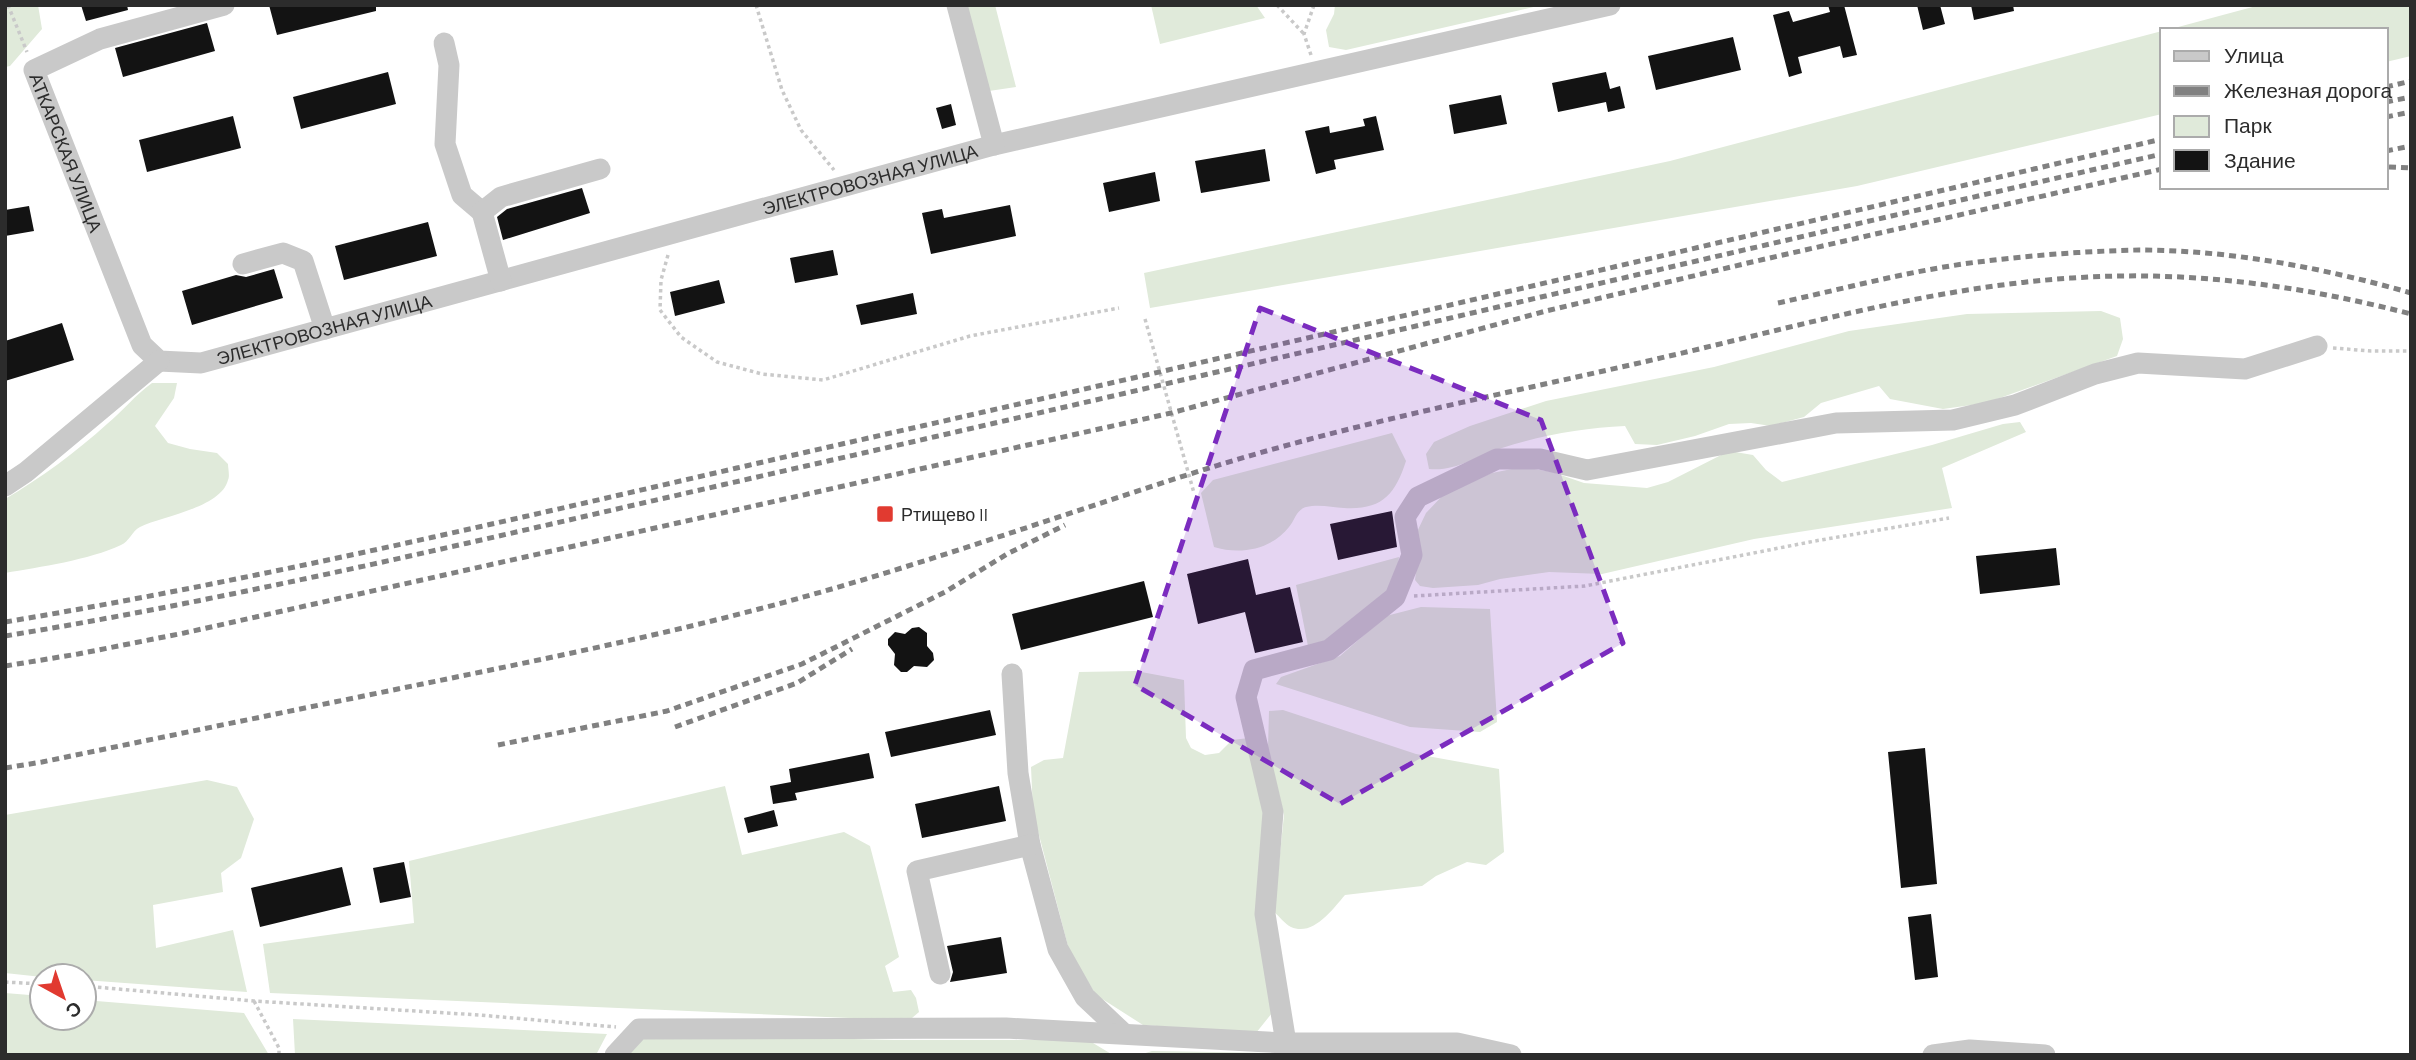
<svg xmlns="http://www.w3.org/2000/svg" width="2416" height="1060" font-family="Barlow,sans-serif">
<rect width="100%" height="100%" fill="#fff"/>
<path fill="#e0eada" d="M5 5H38L42 29 10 66 5 67Z
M967 5H995L1016 87 989 91Z
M1151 5H1256L1265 18 1160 44Z
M1335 5H1542L1346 50 1329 47 1326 30 1334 14Z
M2260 5H2411V56L2386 62V30H2167Z
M2162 31V114L1857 186 1150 308 1144 273 1670 161Z
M2101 311 2120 318 2123 339 2117 356 1986 403 1943 409 1890 399 1879 386 1821 403 1804 417 1771 426 1751 423 1729 424 1695 436 1657 445 1635 444 1625 426C1584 428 1542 435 1502 448 1478 456 1454 472 1429 469L1426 454 1434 442 1470 426 1546 401 1714 367 1849 331 1967 314Z
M152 383H177L174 398 155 426 168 443 190 449 217 453 228 464C228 468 230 476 228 480 221 508 162 516 140 527 132 531 129 542 121 545 89 560 40 567 5 573V499C41 478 76 452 107 424 123 411 135 395 152 383Z
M2020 422 2026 432 1942 468 1952 508 1754 539 1602 574 1549 572 1500 579 1478 585 1433 588 1420 586 1415 580 1418 555 1416 534 1426 513 1447 491 1492 473 1522 467 1552 472 1584 483 1647 488 1668 482 1729 451 1753 455 1766 470 1782 482 1932 445 2003 424Z
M1392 433 1406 461C1395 495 1382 510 1344 508 1332 507 1318 504 1306 507 1296 510 1295 520 1289 527 1271 550 1240 555 1214 547L1201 493 1213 480Z
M1399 557 1397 573 1385 597 1327 644 1308 646 1296 585Z
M1421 607 1490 609 1497 722 1480 732 1410 727 1276 684 1281 677 1340 656 1386 616Z
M1136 671 1184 680 1186 738 1191 748 1205 755 1219 753 1232 740 1249 738 1267 806 1272 1013 1256 1033 1143 1025 1096 995 1069 950 1033 812 1031 767 1044 760 1063 758 1079 672Z
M1283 710 1416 754 1499 769 1504 852 1486 865 1467 862 1436 876 1422 886 1345 895C1333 909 1313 937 1291 927 1285 924 1279 916 1274 912L1284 815 1268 748 1269 711Z
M207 780 237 787 254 819 241 858 221 873 223 892 153 905 156 948 233 930 247 992 84 980V976L42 977 5 973V815Z
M725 786 742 855 844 832 870 846 899 957 885 966 893 992 911 990 916 998 919 1012 912 1018 896 1020 270 993 263 944 414 923 409 861Z
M5 993 42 996V1018H84V1000L244 1013 269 1055H5Z
M293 1019 607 1034 596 1055H295Z
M645 1034 894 1040H1088L1113 1055H629Z
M1152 1051 1403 1055H1139Z"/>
<path fill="#131313" d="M81 5H127L128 10 86 21Z
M269 5H376V11L277 35Z
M1828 5H1844L1857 55 1843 58 1840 46 1798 57 1802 73 1789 77 1773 15 1789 11 1793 22 1830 12Z
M1917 5H1940L1945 24 1923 30Z
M1971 5H2013L2014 11 1974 20Z
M207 23 215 51 123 77 115 48Z
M1733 37 1741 70 1656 90 1648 56Z
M388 72 396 104 301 129 293 97Z
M1606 72 1610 89 1620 86 1625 108 1608 112 1606 102 1558 112 1552 83Z
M1501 95 1507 124 1454 134 1449 105Z
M951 104 956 125 942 129 936 108Z
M233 116 241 148 147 172 139 140Z
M1376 116 1384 150 1334 160 1336 169 1316 174 1305 131 1329 126 1330 133 1365 126 1363 119Z
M1265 149 1270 181 1201 193 1195 161Z
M1155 172 1160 201 1109 212 1103 183Z
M582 188 590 213 503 240 497 217 507 209Z
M1010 205 1016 236 931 254 922 213 942 209 944 218Z
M29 206 34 231 5 236V210Z
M428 222 437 256 344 280 335 246Z
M833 250 838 275 795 283 790 258Z
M274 269 283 298 192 325 182 291 236 275 246 277Z
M719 280 725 303 675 316 670 292Z
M913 293 917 314 861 325 856 305Z
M62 323 74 360 5 381V341Z
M1392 511 1397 547 1338 560 1330 524Z
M2056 548 2060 585 1980 594 1976 556Z
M1248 559 1256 595 1290 587 1303 642 1255 653 1245 612 1198 624 1187 574Z
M1144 581 1153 617 1021 650 1012 614Z
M919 627 927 633V646L933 653 934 660 927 667 914 666 907 672H901L894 665 895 654 888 645V639L895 632 905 634 912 628Z
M990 710 996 735 891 757 885 732Z
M1925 748 1937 884 1901 888 1888 752Z
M869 753 874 778 795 793 797 800 773 804 770 786 791 782 789 769Z
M999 786 1006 821 922 838 915 804Z
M774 810 778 826 748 833 744 818Z
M404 862 411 897 380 903 373 868Z
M342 867 351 905 260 927 251 888Z
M1931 914 1938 977 1915 980 1908 917Z
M1001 937 1007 973 950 982 953 972 947 946Z"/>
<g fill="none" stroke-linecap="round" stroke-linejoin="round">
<path stroke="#c9c9c9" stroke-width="3.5" stroke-dasharray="3.5 3.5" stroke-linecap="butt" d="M8 5 27 52
M756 5 782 90 801 130 834 170
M1277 5 1304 34
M1311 55 1304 34 1314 5
M668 255 661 280 660 310 681 337 717 362 762 374 823 380 970 336 1119 308
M1145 319 1194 493
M2333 348 2371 351H2411
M1414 596 1585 586 1815 541 1949 518
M5 982 42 984
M84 986 254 1001 479 1015 616 1027
M254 1001 279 1048V1055"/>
<g stroke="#c9c9c9" stroke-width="21">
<path id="s1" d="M224 5 100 39 34 70 142 345 159 361 201 363 994 145 1610 5"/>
<path d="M957 5 994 145"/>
<path d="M444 43 449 65 445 144 462 195 482 212"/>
<path d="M243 264 283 253 303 261 325 329"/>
<path d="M501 281 482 212 501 197 600 169"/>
<path d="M5 486 26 472 159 361"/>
<path d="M1012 674 1018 773 1030 845 1058 949 1085 997 1122 1032"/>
<path d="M940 974 917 871 1030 845"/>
<path d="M1286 1043 1265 914 1273 812 1246 697 1254 670 1329 650 1395 597 1412 555 1405 517 1418 497 1497 459H1540L1587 470 1836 423 1953 420 2015 405 2095 374 2138 363 2245 369 2317 346"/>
<path d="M615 1055 639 1029 1006 1028 1286 1043H1457L1511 1055"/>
<path d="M1933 1055 1970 1050 2045 1055"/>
</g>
<path stroke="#818181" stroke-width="5" stroke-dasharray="7 5" stroke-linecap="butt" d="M2386 87 2411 81
M2386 102 2411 97
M2386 117 2411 112
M2386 151 2411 146
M2389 167 2411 168
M1778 303C1847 288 1916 269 1986 261 2036 255 2088 251 2139 250 2230 250 2324 268 2411 293
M5 622C286 575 564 507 842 444 1282 345 1722 242 2162 139
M5 636C261 594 513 532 766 475 1232 370 1696 260 2162 154
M5 666 78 654 184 633 1171 413 1546 311 1752 262 2162 169
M675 727 797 683 852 649
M498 745 667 711 802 664 945 592 1007 554 1065 525
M5 768 42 762C173 735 305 708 437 681 544 659 652 637 759 609 905 571 1046 520 1190 474 1345 424 1506 394 1665 357 1799 326 1934 287 2072 278 2187 270 2299 285 2411 314"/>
</g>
<path fill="#7b2cbf" fill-opacity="0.2" stroke="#7b2cbf" stroke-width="5" stroke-dasharray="14 9" stroke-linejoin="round" d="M1260 308 1541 420 1623 643 1340 804 1135 685Z"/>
<rect fill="#e13a30" stroke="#fff" stroke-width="2.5" x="876" y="505" width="18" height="18" rx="3.5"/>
<g text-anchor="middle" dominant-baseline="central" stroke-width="7" stroke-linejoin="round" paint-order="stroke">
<g font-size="18" fill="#2c2c2c" stroke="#fff">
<text stroke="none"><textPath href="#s1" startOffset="290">АТКАРСКАЯ УЛИЦА</textPath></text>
<text stroke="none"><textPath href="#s1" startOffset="1256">ЭЛЕКТРОВОЗНАЯ УЛИЦА</textPath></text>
<text stroke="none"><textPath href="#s1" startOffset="690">ЭЛЕКТРОВОЗНАЯ УЛИЦА</textPath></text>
</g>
<g font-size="18" fill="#2c2c2c" stroke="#fff" text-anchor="start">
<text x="901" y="514">Ртищево II</text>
</g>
</g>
<rect width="2416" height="1060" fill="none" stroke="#2c2c2c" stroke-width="14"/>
<rect x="2160" y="28" width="228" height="161" fill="#ffffff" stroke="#ababab" stroke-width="2"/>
<rect x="2174" y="51" width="35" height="10" fill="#c9c9c9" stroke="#ababab" stroke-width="2"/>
<text x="2224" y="63" font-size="21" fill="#2c2c2c">Улица</text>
<rect x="2174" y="86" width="35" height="10" fill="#818181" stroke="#ababab" stroke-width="2"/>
<text x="2224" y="98" font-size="21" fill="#2c2c2c">Железная дорога</text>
<rect x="2174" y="116" width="35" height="21" fill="#e0eada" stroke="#ababab" stroke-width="2"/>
<text x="2224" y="133" font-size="21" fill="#2c2c2c">Парк</text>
<rect x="2174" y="150" width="35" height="21" fill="#131313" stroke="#ababab" stroke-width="2"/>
<text x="2224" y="168" font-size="21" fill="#2c2c2c">Здание</text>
<g transform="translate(63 997) rotate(140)"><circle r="33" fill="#ffffff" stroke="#ababab" stroke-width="2"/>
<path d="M0-5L12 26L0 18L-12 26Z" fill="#e13a30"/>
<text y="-10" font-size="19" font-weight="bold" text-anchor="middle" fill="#2c2c2c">С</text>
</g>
</svg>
